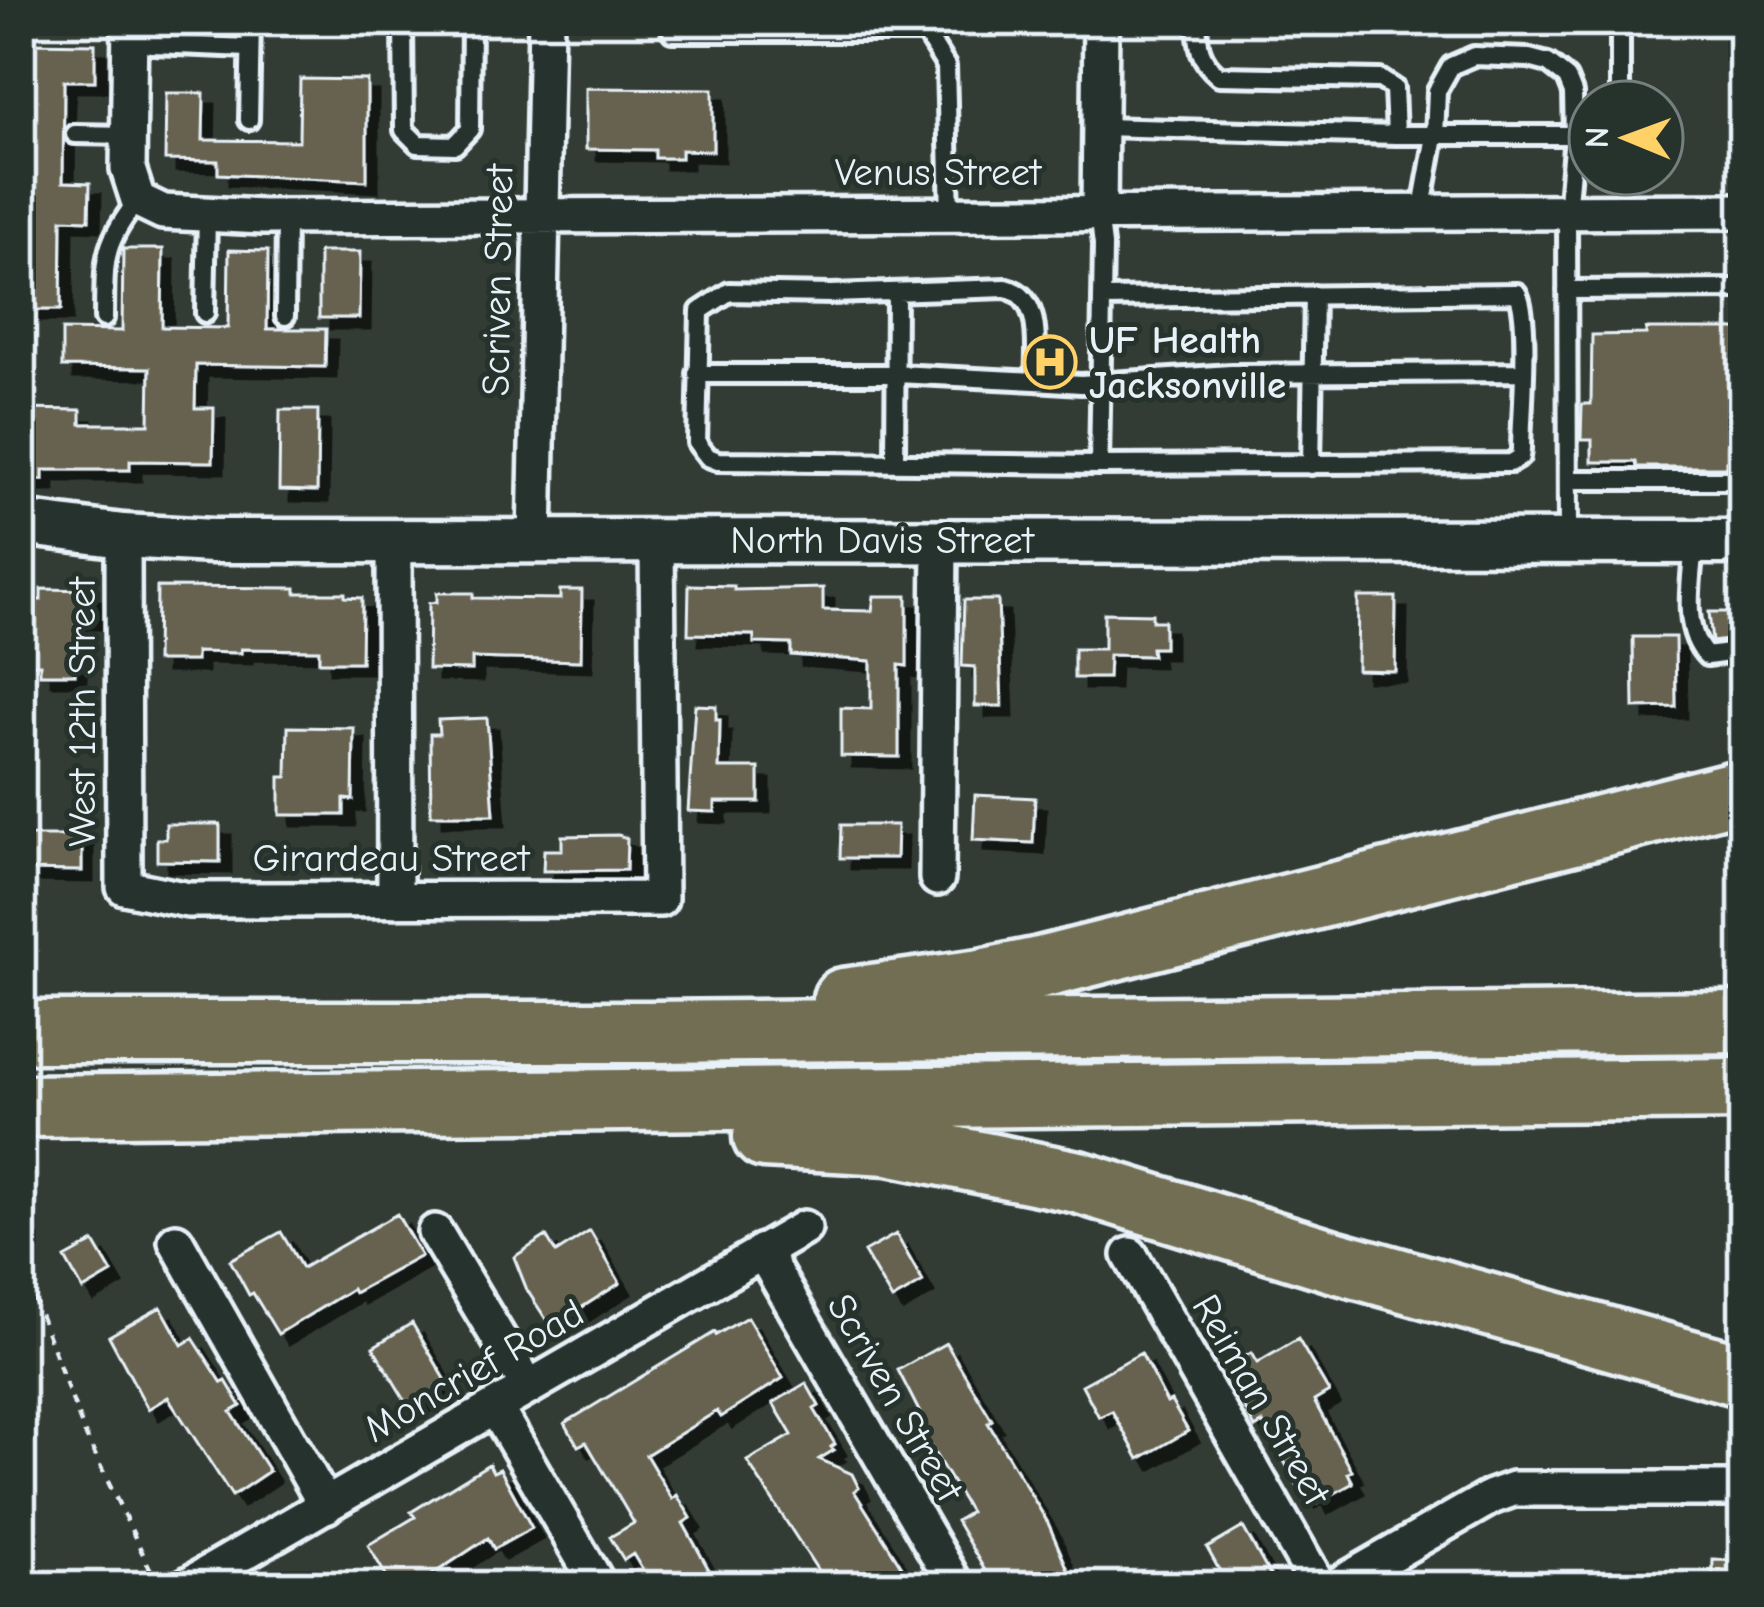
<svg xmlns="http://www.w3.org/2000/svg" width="1764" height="1607" font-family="'Comic Neue',sans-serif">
<defs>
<filter id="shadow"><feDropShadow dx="11" dy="11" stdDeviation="0" flood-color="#0009"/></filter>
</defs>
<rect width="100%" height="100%" fill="#333c34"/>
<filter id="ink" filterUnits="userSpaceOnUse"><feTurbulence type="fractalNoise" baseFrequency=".00833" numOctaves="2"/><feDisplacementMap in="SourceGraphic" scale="24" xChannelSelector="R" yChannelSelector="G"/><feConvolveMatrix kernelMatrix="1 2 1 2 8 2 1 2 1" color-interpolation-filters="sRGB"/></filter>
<g filter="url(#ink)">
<path fill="#66624f" stroke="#e8f1f8" stroke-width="3" filter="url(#shadow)" d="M28 43 95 44V81H64L63 182 90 183 89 220 62 219 61 310H24Z
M300 79 367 80V181L218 174V161L165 160 166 93H204L203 140 299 141Z
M586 88 713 89V151L681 150V158H655V150L586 149Z
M123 249H163L162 327 228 328 229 250 268 251 267 329H326L325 367 196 365 195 408H214L213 462 130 461V470H43V480H21V409L81 410V424H149L150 368 62 367V330L122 331Z
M319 252H360L359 318H319Z
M1646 329H1743V461H1726V467H1637L1636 462H1592V440H1581L1582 404H1591L1592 335 1646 334Z
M280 410H318L317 491 279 490Z
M689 585 734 586V590L823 588V610L872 611 874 596H907V666L899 665V757L841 756V708L871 709V661L791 655V644L754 643V635L688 634Z
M157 587 296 588V593H345V597L362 598 361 662H319V650L241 649V653L196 652V661H156Z
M41 589 90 590V618H76L75 674H40V664H21L22 600H41Z
M560 590H582L581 661 472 658V670L428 669 429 603 437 602V593H473V598L560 599Z
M1358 597H1396L1395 671 1357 670Z
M964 600H998L1002 706H975V667L962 666Z
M1709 612H1743V638L1712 642Z
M1104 613 1152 614V621H1164V648H1151L1152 656 1109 655 1108 678H1074V649H1104Z
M1633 637H1675L1676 707 1634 708Z
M695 705 716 706V720H720L719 768H759V802H715V812L688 811Z
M487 718 494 815H431L430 734H439L438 720Z
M288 727 354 728 353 800 344 799V815H280V777H287Z
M975 795 1035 798 1033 843 973 840Z
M166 824H220V862L157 861V839H166Z
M841 825H897L896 858H840Z
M618 835 627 838 626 870 543 871 544 850H562V836Z
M25 836H82V871L24 870Z
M397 1214 421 1256 354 1293 352 1289 278 1334 253 1293 249 1295 230 1260 281 1232 302 1268Z
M590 1231 620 1283 551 1327 527 1290 514 1257 546 1236 556 1253Z
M896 1234 923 1282 892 1300 864 1252Z
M94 1242 112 1273 83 1290 65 1258Z
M161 1307 182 1345 193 1338 222 1383 226 1381 241 1406 231 1412 269 1471 232 1496 168 1397 148 1409 109 1336Z
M747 1317 783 1378 721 1417 717 1411 646 1455 672 1499 677 1495 691 1518 683 1523 718 1586H652L633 1554 624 1560 610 1537 634 1523 586 1442 578 1446 565 1423 715 1332 716 1335Z
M412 1323 448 1384 409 1407 373 1347Z
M1298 1339 1329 1392 1314 1401 1352 1471 1348 1473 1353 1483 1317 1503 1312 1493 1304 1497 1263 1423 1255 1428 1224 1368 1251 1353 1257 1363Z
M946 1343 992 1420 988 1423 1048 1523 1075 1586H994L956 1521 970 1512 914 1419 921 1415 898 1370Z
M1141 1353 1167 1403 1171 1401 1188 1431 1139 1459 1112 1411 1099 1417 1082 1385Z
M806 1383 819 1406 814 1409 835 1444 831 1447 834 1450 819 1459 852 1474 859 1488 854 1491 914 1586H828L747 1461 792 1435 773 1403Z
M489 1464 493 1472 500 1469 532 1528 494 1549 488 1538 415 1586H392L368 1545 415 1517 411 1512Z
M1243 1527 1276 1586H1228L1207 1548Z
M1713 1560 1743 1561V1586H1712Z"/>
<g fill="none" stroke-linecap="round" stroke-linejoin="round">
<g stroke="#e8f1f8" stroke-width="26">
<path id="service" d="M403 21 404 130 418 144 455 145 470 129 471 21
M1620 21V102
M672 32H925L946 66 950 214
M129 43 249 48
M249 120 251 21
M1101 127 1396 135 1394 88 1380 79 1219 76C1199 60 1198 46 1197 21
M75 134 128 135
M1396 135H1590
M1421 213 1435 136 1437 91 1451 66 1474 56 1529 58 1548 63 1567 78 1573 93 1574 136 1567 213 1568 538
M1567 290 1743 289
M1102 298 1517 293C1531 314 1521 419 1521 450L1520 457 1510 463 1099 465 718 461 708 457 697 443 700 311 729 292 831 294 1006 288C1043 297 1036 349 1035 381L1081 384 1231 374 1522 372
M205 313 207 214
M285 316 286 217
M104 318C105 261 101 246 138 200
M697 374H897L1035 381
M895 462 896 292
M1099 465 1103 245 1099 213
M1311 465 1314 295
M1569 480H1743
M1694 543C1692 578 1680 629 1707 656L1743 651"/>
</g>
<g stroke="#e8f1f8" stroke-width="42">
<path id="minor" d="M130 21 128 169 138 200 163 212 263 217 1743 211
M1099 213 1101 21
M123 536 124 887 188 900 660 899 657 541
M535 541 546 21
M394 542 395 900
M937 878 940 539
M435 1232 528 1387
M176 1241 326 1506
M762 1251 956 1586
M1130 1255 1319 1586
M495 1407 599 1586
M186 1586 804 1228
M1336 1586 1491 1497 1513 1489H1743"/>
</g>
<g stroke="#e8f1f8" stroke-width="51">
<path id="tertiary" d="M21 523 123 536 212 541 1743 542"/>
</g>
<g stroke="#e8f1f8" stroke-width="69">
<path id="motorway" d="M844 999 981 980 1040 968 1743 790
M21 1032H648L1743 1022
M21 1106 1743 1089
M764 1137 889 1144 1078 1182 1333 1261 1743 1376"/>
</g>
<path stroke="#e8f1f8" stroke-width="4.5" stroke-dasharray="9 9" stroke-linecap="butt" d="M21 1264 85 1434 156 1581"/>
<use href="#service" stroke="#26332d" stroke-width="16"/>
<use href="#minor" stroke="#26332d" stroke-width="33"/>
<use href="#tertiary" stroke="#26332d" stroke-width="42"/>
<use href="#motorway" stroke="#726e52" stroke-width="60"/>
</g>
</g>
<defs>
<g id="hospital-ring" transform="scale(2.7)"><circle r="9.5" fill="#26332d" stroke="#ffd166" stroke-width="1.5"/><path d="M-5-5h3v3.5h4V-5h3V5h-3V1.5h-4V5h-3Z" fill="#ffd166"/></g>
</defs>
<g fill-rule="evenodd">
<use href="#hospital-ring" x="1050" y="362"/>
</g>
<g text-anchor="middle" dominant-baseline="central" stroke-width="10" stroke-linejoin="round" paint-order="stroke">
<g font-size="39" fill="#e8f1f8" stroke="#26332d">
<text x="938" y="172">Venus Street</text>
<text transform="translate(498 280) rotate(-89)">Scriven Street</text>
<text x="882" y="540">North Davis Street</text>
<text transform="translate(82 712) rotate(-90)">West 12th Street</text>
<text x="391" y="858">Girardeau Street</text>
<text transform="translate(474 1371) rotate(-30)">Moncrief Road</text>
<text transform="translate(895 1398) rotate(60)">Scriven Street</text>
<text transform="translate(1261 1400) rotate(60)">Reiman Street</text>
</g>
<g font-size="39" font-weight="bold" fill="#e8f1f8" stroke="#26332d" text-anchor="start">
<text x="1089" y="340">UF Health<tspan x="1089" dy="45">Jacksonville</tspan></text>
</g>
</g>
<rect width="1764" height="1607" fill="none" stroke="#26332d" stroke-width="72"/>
<rect x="36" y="36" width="1692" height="1535" fill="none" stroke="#e8f1f8" stroke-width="4.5" filter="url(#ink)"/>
<g transform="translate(1626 138) rotate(271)"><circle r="57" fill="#26332d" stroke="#747f7e" stroke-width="3"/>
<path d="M0-9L21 45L0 30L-21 45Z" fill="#ffd166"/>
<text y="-18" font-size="33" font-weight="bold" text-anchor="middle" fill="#e8f1f8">N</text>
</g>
</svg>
